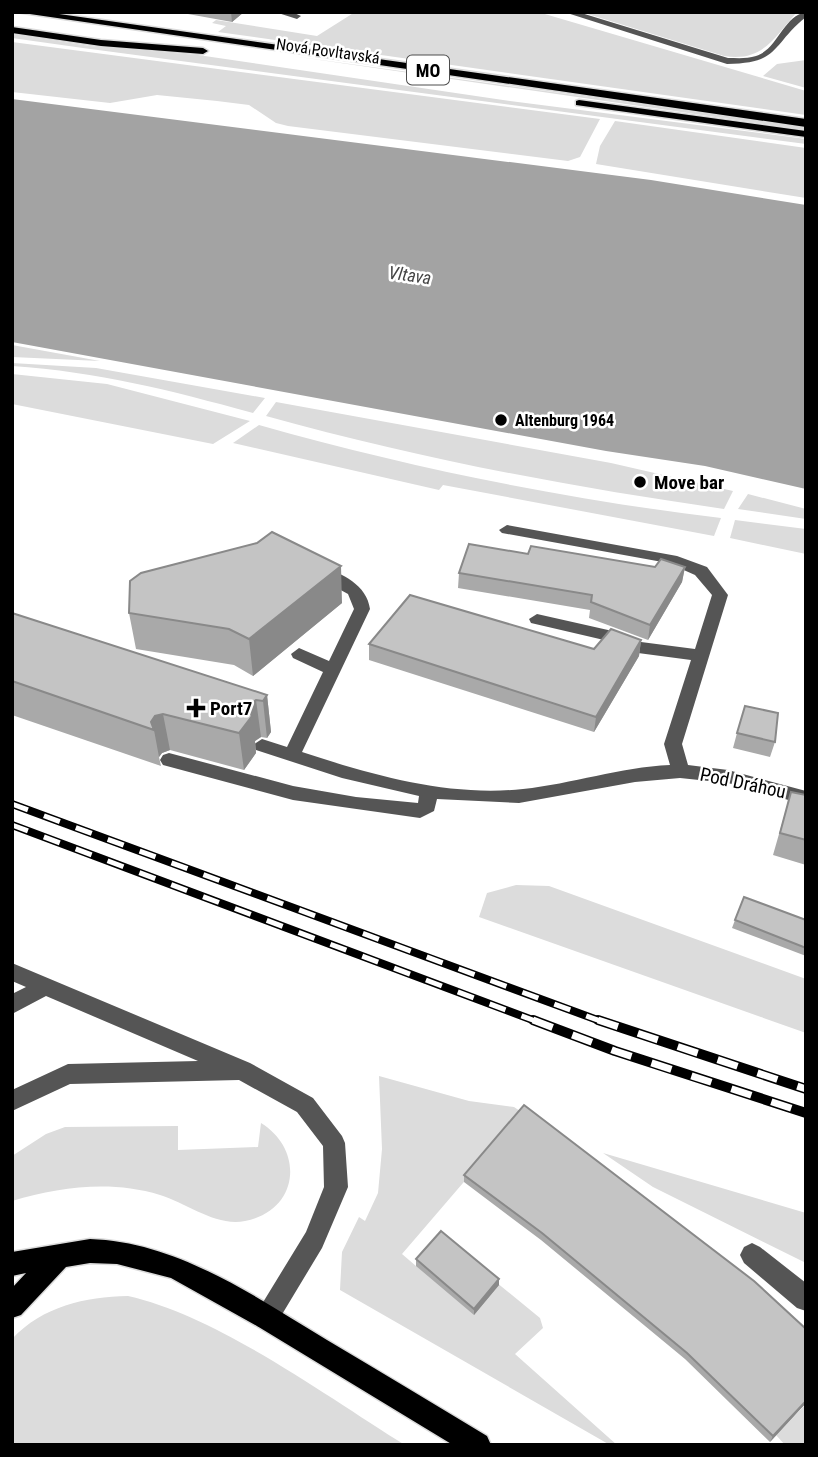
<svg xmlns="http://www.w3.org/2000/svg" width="818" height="1457" font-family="'Roboto Condensed',sans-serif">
<rect width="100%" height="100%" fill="#fff"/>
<path fill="#dcdcdc" d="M355 12H538L806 91V115L218 32 226 26 212 23 216 20 317 36Z
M581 12H797C774 38 763 62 724 56Z
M12 34 90 46 198 55 503 100 806 139V144L83 48 12 38Z
M12 42 600 119 580 157 568 161 288 126 276 123 249 105 217 101 157 95 110 103 12 92Z
M292 56 806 127V130Z
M806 60V88L763 76 777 64Z
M615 121 806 148V198L596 164 600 146Z
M12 345 100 361 12 357Z
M12 363 96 368 265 398 253 413C169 390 99 372 12 366Z
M12 374 107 384 250 421 213 444 12 404Z
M276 402 611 463 733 491 724 509C569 487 417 458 266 416Z
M259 425C411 468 564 499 721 518L714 536 443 485 439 490 233 443Z
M748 494 806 509V519L738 509Z
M735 520 806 529V554L730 538Z
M516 885 549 886 806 979V1033L479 917 487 893Z
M379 1076 469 1101 514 1107 523 1113 402 1254 416 1266 441 1237 540 1318 543 1328 515 1354 617 1445H610L340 1290 342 1252 359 1217 365 1221 378 1193 382 1149Z
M261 1123C305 1150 299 1211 245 1221 216 1227 187 1203 160 1195 110 1180 61 1187 12 1201V1156L46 1134 65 1127 178 1126V1150L258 1147Z
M603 1153 806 1213V1263L653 1187Z
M128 1296C218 1316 326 1396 405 1445H12V1339C43 1306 85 1297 128 1296Z
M806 1404V1445H785L776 1435Z"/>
<path fill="#a3a3a3" d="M12 99 651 180 806 205V489L705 466 606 451 12 342Z"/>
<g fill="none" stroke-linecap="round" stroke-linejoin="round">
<g stroke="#dbdbdb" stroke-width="3">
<path id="major" d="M579 100 806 131V137L576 105V101Z
M90 1239C178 1242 254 1296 327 1340 381 1372 434 1404 487 1436L491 1445H453L257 1326 171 1278 117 1264 90 1263 66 1267 21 1315 12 1318V1288L26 1273 12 1276V1252Z"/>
</g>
<g stroke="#dbdbdb" stroke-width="3">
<path id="highway" d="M16 12H45L806 119V127Z
M12 27 101 40 203 48 208 51 203 54 101 46 12 33Z"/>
</g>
<path fill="#555" fill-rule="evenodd" d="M275 12H292L301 16 297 19Z
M564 12H578L728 58C737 58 747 59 756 56 778 49 783 16 806 12V17C771 45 781 63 727 64Z
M507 525 677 556 707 567 728 595 682 744 688 765 728 770 806 791V805L728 783 680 778 635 782 519 803 437 799 434 811 420 818 293 800 163 765 160 760 163 755 169 753 293 786 356 797 418 803 419 796 342 778 256 750 253 745 262 739 287 747 323 672 293 658 291 654 299 648 329 661 354 609 348 594 315 576 313 572 315 568 321 567C342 573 367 585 370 609L302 752C372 775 448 797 523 789 572 784 620 767 670 765L664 744 691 660 638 653 604 640 531 623 529 619 537 614 608 630 641 642 695 649 712 595 695 575 668 563 502 533 499 530Z
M12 963 250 1063 313 1098 342 1136 345 1143 348 1187 322 1248 275 1326 266 1329 257 1326 254 1317 306 1232 324 1187 323 1146 297 1112 239 1080 70 1084 12 1111V1090L68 1064 198 1061 46 996 12 1014V994L26 987 12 981Z
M752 1243 760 1247 806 1283V1311L797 1308 744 1263 740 1255 744 1247Z"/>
<use href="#major" fill="#000" fill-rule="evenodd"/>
<use href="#highway" fill="#000" fill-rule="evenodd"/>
<g stroke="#000" stroke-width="8">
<path id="rail-far1" d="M12 804 603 1022
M12 825 538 1022"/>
</g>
<g stroke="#000" stroke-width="10">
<path id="rail" d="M533 1020 615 1051 806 1113
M598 1020 806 1089"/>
</g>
<use href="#rail-far1" stroke="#fff" stroke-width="5" stroke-dasharray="17" stroke-linecap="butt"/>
<use href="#rail" stroke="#fff" stroke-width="7" stroke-dasharray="21" stroke-linecap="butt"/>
</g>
<path fill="#a9a9a9" d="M177 12H244L232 22Z
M528 554 655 567H685L682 582 648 640 589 618 590 610 458 588 459 573Z
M342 603 253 676 234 665 136 649 129 613Z
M12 613 267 695 271 732 267 738 261 737 255 741 256 753 244 770 170 750 162 753 159 757 161 766 12 715Z
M641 640 639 656 594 732 369 660V644L594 649Z
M737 733 775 742 770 757 733 748Z
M791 792 806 795V865L773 855Z
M735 920H806V956L732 928Z
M464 1175 806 1329V1403L770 1442 685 1359 541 1240 464 1182Z
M416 1259 499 1279V1285L474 1315 416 1266Z"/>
<path fill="#898989" d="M231 12H244L232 22Z
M341 566 342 603 253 676 249 639Z
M685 567 682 582 648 640 650 625Z
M641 640 639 656 594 732 596 717Z
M267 695 271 732 267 738 263 701Z
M256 700 261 737 255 741 256 753 244 770 239 733 247 706Z
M163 714 170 750 162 753 159 757 154 730 151 722 155 716Z
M499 1279V1285L474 1315V1309Z
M806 1401V1403L770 1442 773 1436Z"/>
<path fill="#c4c4c4" stroke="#898989" stroke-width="2" d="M272 532 341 566 249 639 229 629 129 613 130 581 141 573 257 543Z
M469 544 528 554 531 546 655 567 661 559 685 567 650 625 591 602 592 595 459 573Z
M410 595 594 649 611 629 641 640 596 717 369 644Z
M12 613 267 695 263 701 256 700 247 706 252 716 239 733 163 714 155 716 151 722 154 730 12 681Z
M745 706 778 713 775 742 737 733Z
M791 792 806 795V840L780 833Z
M744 897 806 920V948L735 920Z
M524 1105 754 1281 806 1329V1401L773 1436 687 1353 542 1233 464 1175Z
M441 1231 499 1279 474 1309 416 1259Z"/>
<g fill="#000" stroke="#fff" stroke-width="2.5">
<circle cx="501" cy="420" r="7"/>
<circle cx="640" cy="482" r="7"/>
<path d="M192.5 697.5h7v7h7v7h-7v7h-7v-7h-7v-7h7z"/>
</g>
<g text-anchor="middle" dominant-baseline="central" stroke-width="5" stroke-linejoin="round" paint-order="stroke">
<g font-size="16" fill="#000" stroke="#fff">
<text transform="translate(328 51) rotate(8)">Nová Povltavská</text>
</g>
<g font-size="16" font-weight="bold" fill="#000" stroke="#fff" text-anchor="start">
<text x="515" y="420">Altenburg 1964</text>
</g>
<rect fill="#fff" stroke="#4c4c4c" stroke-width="2" x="407" y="55.5" width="42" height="29" rx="5"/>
<g font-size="18" font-weight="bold" fill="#000">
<text x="428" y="70">MO</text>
</g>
<g font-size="18" font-style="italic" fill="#444" stroke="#fff">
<text transform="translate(410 275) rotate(8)">Vltava</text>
</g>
<g font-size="19" font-weight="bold" fill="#000" stroke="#fff" text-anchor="start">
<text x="654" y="482">Move bar</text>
<text x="210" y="708">Port7</text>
</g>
<g font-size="19" fill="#000" stroke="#fff">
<text transform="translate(743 783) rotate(12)">Pod Dráhou</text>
</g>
</g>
<rect width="818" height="1457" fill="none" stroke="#000000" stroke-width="28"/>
</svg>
